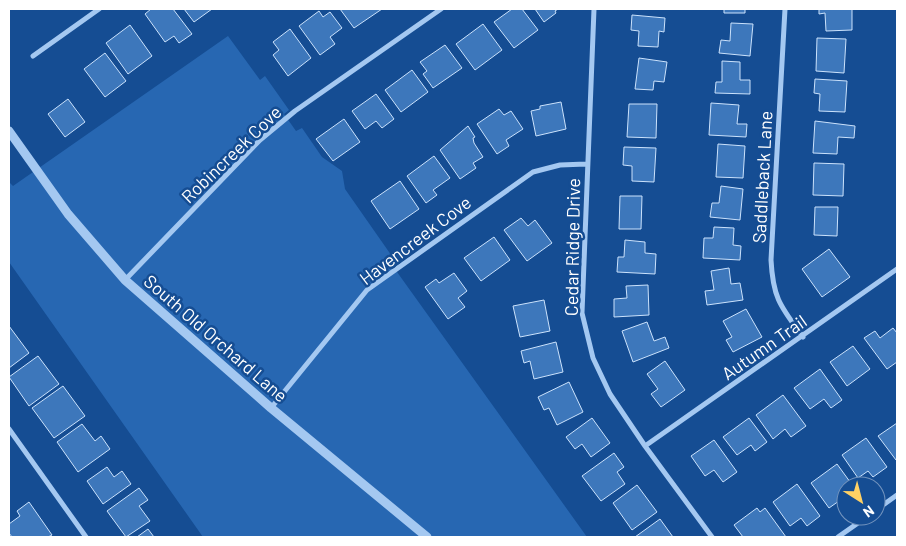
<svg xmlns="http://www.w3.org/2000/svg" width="906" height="546" font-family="Barlow,sans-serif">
<rect width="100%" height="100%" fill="#154d93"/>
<path fill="#2767b2" d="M228 36 260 80 265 76 289 110 284 114 296 131 302 128 322 157 342 171 345 189 396 262 392 265 587 537H203L9 262V182L13 186Z"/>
<path fill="#3d77bb" stroke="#cbe2fc" d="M151 9H173L192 34 179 43 174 36 165 42 145 14Z
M184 9H212L194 22Z
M340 9H382L354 28Z
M512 9H522L538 30 514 48 494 22Z
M535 9H558L555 11 556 13 544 22Z
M724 9H745V13H724Z
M819 9H852V30L826 31 825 13 819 14Z
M319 11 323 17 330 12 342 28 330 37 335 44 320 55 299 26Z
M632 15 665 18 664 32 659 31 658 47 638 46 639 31 631 30Z
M731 23 753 24 750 56 719 53 721 40 730 41Z
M483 24 502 50 475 70 456 44Z
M130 25 152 56 128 74 106 43Z
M290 29 311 58 288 76 273 55 279 50 273 42Z
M817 38 846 39 844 73 816 71Z
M445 45 462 68 433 88 423 74 427 71 420 62Z
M105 53 126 81 105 97 84 69Z
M639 58 667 62 664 82 654 81 653 90 635 89Z
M722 61 740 62V80H750V94L715 93 716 82H722Z
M412 70 428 92 401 112 385 90Z
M815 79 847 81 845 112 819 111 820 94 814 93Z
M376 94 394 119 382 128 376 121 365 129 352 111Z
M68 99 85 122 65 137 48 114Z
M561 102 566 129 536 136 531 111 540 109V106Z
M711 103 739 105 737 124H747L746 137 709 135Z
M629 104H657L656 138 627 137Z
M499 109 504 115 511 111 523 129 506 140 509 146 497 154 477 124Z
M344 119 360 142 333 161 316 139Z
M815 121 855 126 854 138 838 137 837 154 813 153Z
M468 126 475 137 473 138 474 143 483 157 473 163 476 168 460 179 440 150Z
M718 144 745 146 743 178 716 177Z
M624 147 656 148 654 182 632 181V166L623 165Z
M434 156 450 178 433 190 437 195 426 203 407 176Z
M814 163 844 164 843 196 813 195Z
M400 181 419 209 390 229 371 201Z
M721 186 743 189 740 220 710 217 712 203H719Z
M620 196H642L641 229H619Z
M815 207H838L837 236 814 235Z
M521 218 528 226 535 220 552 243 527 261 504 230Z
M714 227 734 228 733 245 741 246 740 260 703 258 704 238H713Z
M494 237 510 260 481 281 464 258Z
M625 240 645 242V253L656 254 655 274 617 272 618 257H624Z
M829 249 850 277 822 297 802 269Z
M729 268 731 284 740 283 743 300 707 305 705 291 714 290 711 271Z
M454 273 467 291 458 298 465 307 448 319 425 287 436 279 439 283Z
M648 285 649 315 614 317V299L627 298 626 286Z
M544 300 550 331 520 337 513 306Z
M746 309 762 337 733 352 726 340 732 337 723 321Z
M647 322 654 341 665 337 669 348 633 362 622 331Z
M9 326 29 353 9 368Z
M893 328 897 333V362L887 369 864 338 875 331 880 338Z
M556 342 563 372 534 379 530 361 524 363 521 351Z
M853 346 870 369 847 386 830 362Z
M38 356 59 384 29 406 9 377Z
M665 361 685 390 661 407 651 394 658 389 647 374Z
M820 369 842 400 831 408 824 399 810 409 794 388Z
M569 382 583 412 557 425 549 408 544 410 538 397Z
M63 386 85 416 54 438 32 408Z
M783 395 806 426 791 437 785 429 773 439 756 415Z
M592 418 610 443 591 457 582 444 575 449 566 437Z
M749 418 767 442 755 451 751 445 737 455 723 437Z
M897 423V459L896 460 878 436Z
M82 424 95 441 101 436 110 449 78 472 57 442Z
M866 438 887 467 873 477 868 471 858 478 842 455Z
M714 440 737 472 723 482 714 470 705 476 691 456Z
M614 453 624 467 617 472 625 484 601 501 582 476Z
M837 464 853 486H846V496L829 508 811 483Z
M107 467 114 477 122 471 131 484 103 504 87 481Z
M797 484 820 516 807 526 801 518 790 526 773 502Z
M637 485 657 512 632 530 613 503Z
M139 488 148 500 139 506 150 521 126 537 107 511Z
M29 502 52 535 48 537H12L9 533V524L20 516 17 511Z
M757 508 760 512 765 508 786 537H743L734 525Z
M660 519 673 537H635Z
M148 529 154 537H137Z"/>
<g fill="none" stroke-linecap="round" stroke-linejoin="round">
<path stroke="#a4c8f1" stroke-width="5" d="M594 9 582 313 593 358 610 394 645 446 712 537
M785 9 771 260C773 299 781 307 803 337
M33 56 99 9
M125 280 260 140 295 111 441 9
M271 408 367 290 533 172 560 165 586 164
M9 429 86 537
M645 446 897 269
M876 510 897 495
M838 537 868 516"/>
<path stroke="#a4c8f1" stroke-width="9" d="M9 131 68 214 125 280 271 408 427 537"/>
</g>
<g text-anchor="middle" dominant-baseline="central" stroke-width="5" stroke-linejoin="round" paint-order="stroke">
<g font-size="18" fill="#fff" stroke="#154d93">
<text transform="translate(231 154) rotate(-44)">Robincreek Cove</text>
<text transform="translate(762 177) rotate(-87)">Saddleback Lane</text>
<text transform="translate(415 240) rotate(-37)">Havencreek Cove</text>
<text transform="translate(572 247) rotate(-89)">Cedar Ridge Drive</text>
<text transform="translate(216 338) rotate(41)">South Old Orchard Lane</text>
<text transform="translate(764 347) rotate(-35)">Autumn Trail</text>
</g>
</g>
<rect width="906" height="546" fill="none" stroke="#ffffff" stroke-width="20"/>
<g transform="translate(861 501) rotate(144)"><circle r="24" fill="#154d93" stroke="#7394be"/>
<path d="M0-4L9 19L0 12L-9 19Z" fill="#ffd164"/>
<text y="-8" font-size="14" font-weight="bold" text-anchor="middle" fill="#ffffff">N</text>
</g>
</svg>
